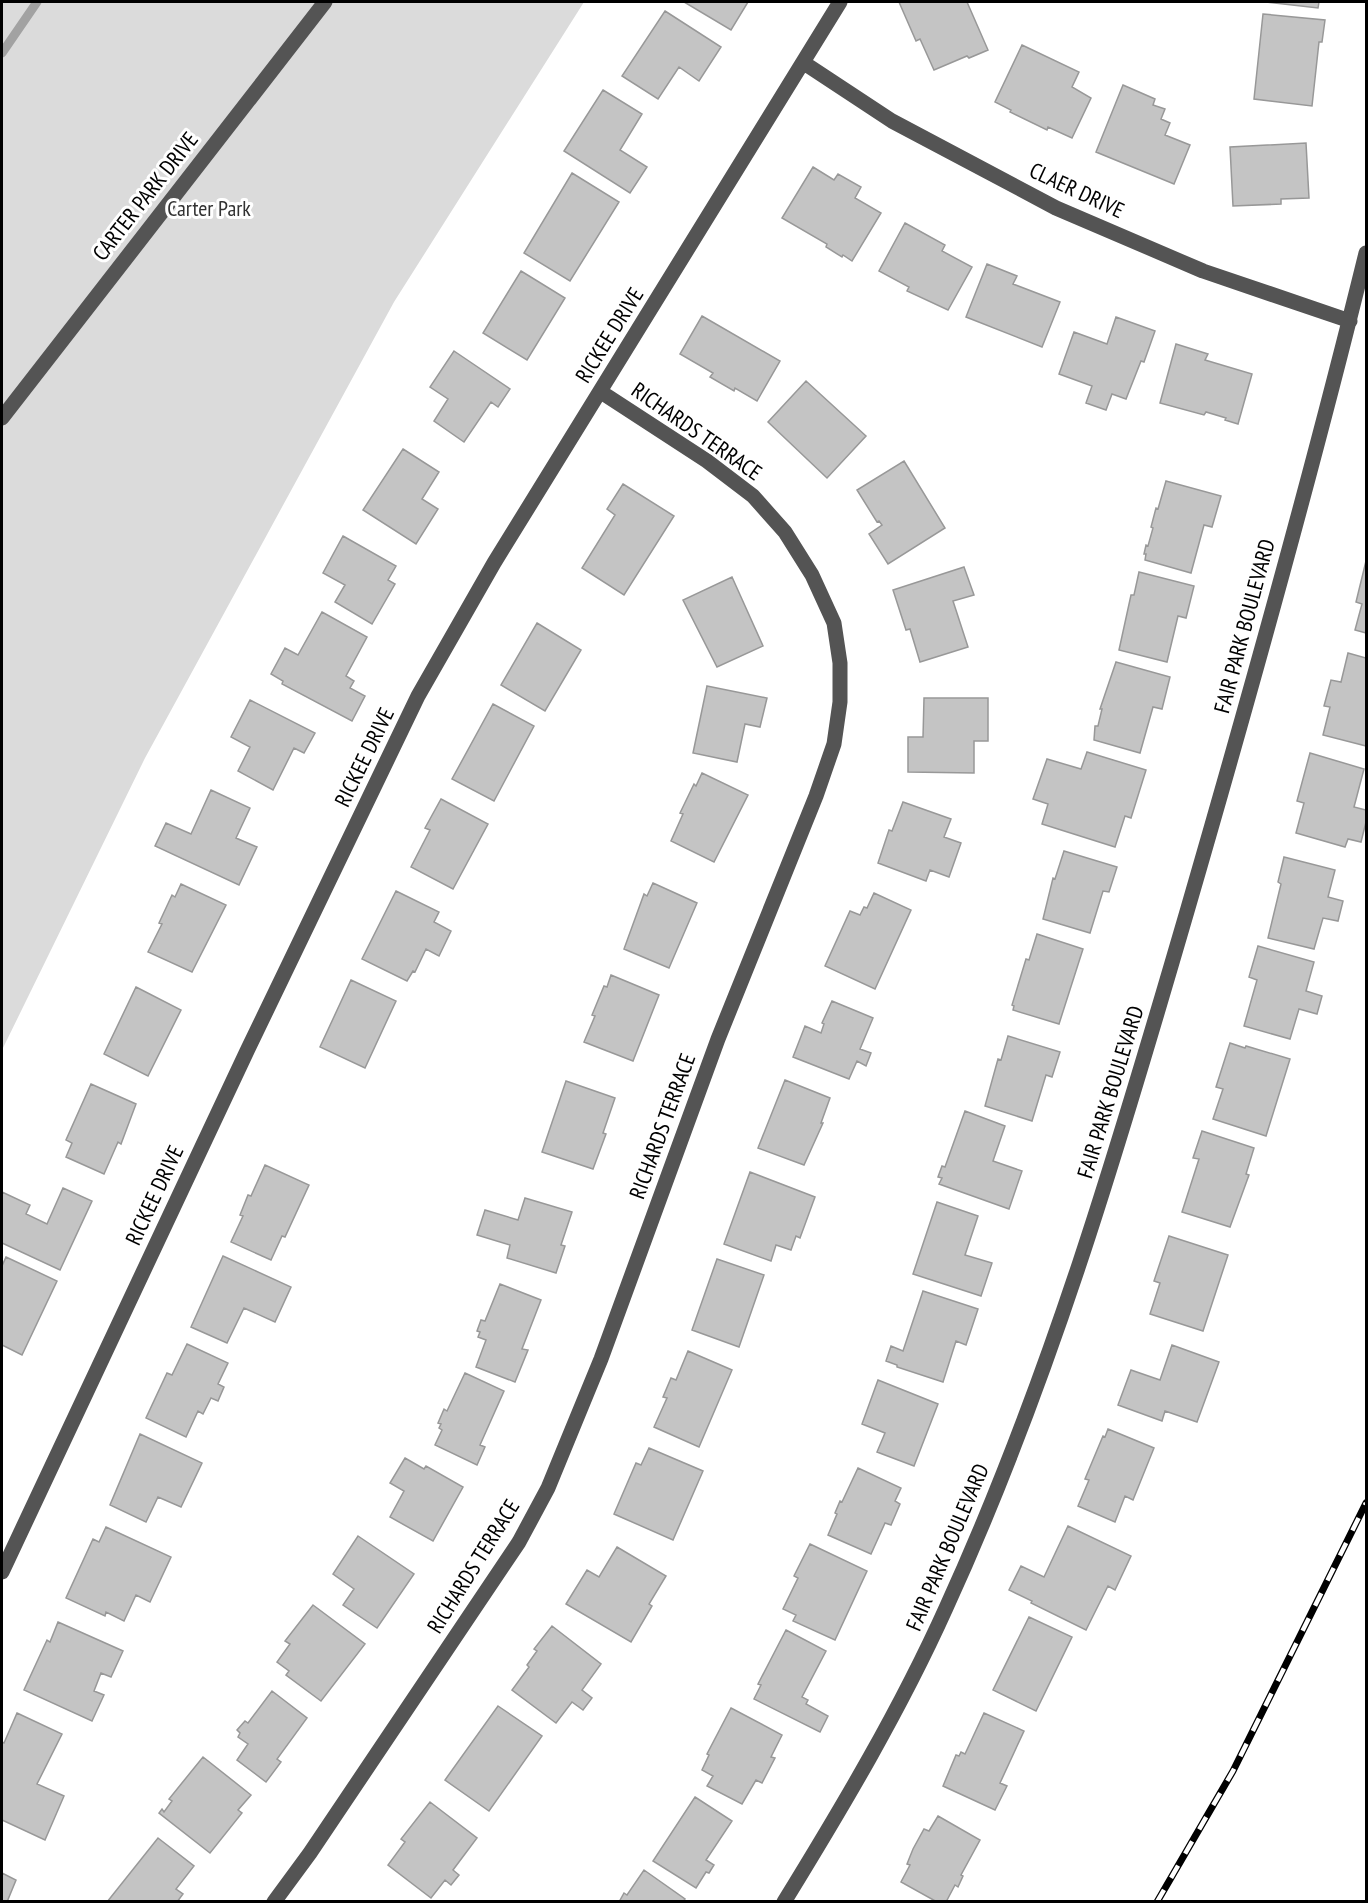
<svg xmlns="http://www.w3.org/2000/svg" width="1368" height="1903" font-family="'PT Sans Narrow',sans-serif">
<rect width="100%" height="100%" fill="#fff"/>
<path fill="#dbdbdb" d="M2 2H584L394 302 145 758 2 1050Z"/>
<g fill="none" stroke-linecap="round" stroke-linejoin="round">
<path stroke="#a2a2a2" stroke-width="9" d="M2 53 37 2"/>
</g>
<path fill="#c4c4c4" stroke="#989898" stroke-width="1.5" d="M684 2H748L731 30Z
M899 2H967L988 50 969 58 967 56 934 70 920 39 916 41Z
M1266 2H1319L1318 8Z
M665 11 721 47 699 81 679 67 658 99 622 76Z
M1263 14 1325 20 1322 42H1319L1312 106 1254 99Z
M1022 45 1079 72 1072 87 1091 98 1072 138 1048 127 1047 130 1010 112 1011 110 995 102Z
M1123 85 1155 99 1153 105 1165 109 1161 119 1170 123 1165 135 1190 145 1174 184 1096 152Z
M603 90 642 114 620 150 647 167 630 193 564 151Z
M1306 143 1309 198 1281 199V204L1233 206 1230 147Z
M813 167 834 180 838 174 861 187 855 198 881 213 852 261 843 255 842 257 826 247 827 244 782 218Z
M572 173 619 202 570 281 524 253Z
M905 223 945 245 942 251 972 267 948 310 907 291 909 287 879 271Z
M987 264 1017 276 1013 284 1060 302 1042 347 966 317Z
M521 271 565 298 527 360 483 333Z
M702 316 780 361 757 401 735 388 734 391 710 377 713 373 680 354Z
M1116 317 1155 331 1144 362 1141 361 1126 399 1112 394 1106 410 1086 403 1092 386 1059 374 1074 332 1107 344Z
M1176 344 1208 354 1205 360 1252 374 1238 424 1225 420 1226 418 1206 412 1204 415 1160 403Z
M454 351 510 389 498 407 491 402 464 442 434 421 448 399 430 387Z
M806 381 866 436 827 478 768 422Z
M403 449 439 472 422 499 438 509 416 544 363 510Z
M904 461 945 528 888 564 869 534 882 525 879 521 877 522 857 490Z
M1166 481 1221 496 1212 527 1204 525 1191 573 1145 560 1146 554H1144L1146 545 1148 546 1153 528 1151 527 1156 508 1158 509Z
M623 484 674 516 624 595 582 568 615 515 607 509Z
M343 536 396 566 388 580 395 584 372 624 335 602 345 585 323 573Z
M1366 561V633L1355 630 1362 604 1356 602Z
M964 567 974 595 953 601 968 647 920 662 910 629 906 630 893 590Z
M1139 572 1194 586 1186 618 1178 616 1167 662 1119 650 1131 595H1134Z
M732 577 763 646 717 667 683 600Z
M322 612 367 637 346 676 354 681 350 688 365 696 352 721 282 684 283 681 271 674 285 648 298 655Z
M537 623 581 650 545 711 501 685Z
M1348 653 1366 658V746L1323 735 1330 707 1324 706 1331 680 1341 682Z
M1116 662 1170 677 1162 709 1153 707 1140 753 1094 740 1095 726H1098L1102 709H1100Z
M707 686 767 698 760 727 745 724 737 762 693 753Z
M924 698H988V741H974V773L908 772V737H923Z
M250 700 315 733 304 753 294 748 273 790 238 771 250 747 231 737Z
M493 704 534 726 494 801 452 779Z
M1087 752 1146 770 1131 818 1125 816 1115 847 1042 824 1048 804 1033 799 1047 759 1081 769Z
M1310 753 1364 769 1354 807 1366 810V822L1361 842 1348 839 1345 847 1296 833 1304 803 1297 801Z
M702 773 748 795 714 862 671 841 683 814 680 813 694 784 696 786Z
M211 790 250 808 236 838 257 847 239 885 155 846 166 823 191 834Z
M441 799 488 824 453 889 411 867 430 830 425 828Z
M903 802 951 819 944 837 961 843 949 877 930 870 926 881 878 863 889 830 892 831Z
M1064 851 1117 867 1109 892 1103 891 1090 933 1043 919 1053 878 1055 879Z
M1284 857 1335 870 1328 897 1343 901 1338 921 1323 918 1314 949 1268 938 1281 884 1278 882Z
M653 883 697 903 669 968 624 949 644 894 647 896Z
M181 884 226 905 192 972 148 952 162 924 159 923 172 895 175 897Z
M396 891 439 912 434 922 451 931 439 956 426 949 415 972 413 971 407 981 362 959Z
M874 893 911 910 875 989 825 966 850 911 860 915 864 907 867 908Z
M1037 934 1083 949 1059 1024 1013 1010 1014 1006 1012 1005 1026 959 1029 960Z
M1258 946 1314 962 1306 991 1322 996 1317 1014 1299 1009 1290 1039 1244 1026 1257 980 1249 977Z
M611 975 659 995 633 1061 584 1042 595 1016 592 1015 604 986 607 987Z
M351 980 396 1001 365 1068 320 1047Z
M136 987 181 1010 148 1076 104 1054Z
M832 1001 873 1018 860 1049 871 1053 866 1066 857 1061 849 1079 793 1057 805 1026 821 1033 824 1024 822 1023Z
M1008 1036 1060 1052 1052 1077 1046 1075 1032 1121 985 1106 998 1059 1001 1060Z
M1230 1043 1245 1048 1246 1046 1290 1059 1266 1136 1213 1119 1223 1089 1216 1087Z
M785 1080 830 1098 821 1123H823L804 1165 758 1148Z
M566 1081 615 1098 603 1133 606 1134 593 1169 542 1152Z
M91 1084 136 1104 121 1144 118 1142 104 1174 66 1157 72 1143 66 1140Z
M965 1111 1005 1126 993 1161 1022 1171 1009 1209 939 1184 942 1178 938 1177 942 1166 945 1167Z
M1202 1131 1254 1148 1246 1174 1249 1175 1230 1227 1182 1212 1199 1159 1193 1158Z
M265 1165 309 1185 285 1237 282 1236 271 1260 231 1242 243 1216 240 1215 248 1195 251 1196Z
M750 1172 815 1197 800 1238 796 1236 791 1250 776 1245 771 1261 724 1244Z
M63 1188 92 1201 60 1270 2 1243V1192L30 1205 26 1214 47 1224Z
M525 1198 572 1212 561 1245 565 1246 556 1273 507 1258 510 1245 477 1235 485 1210 518 1220Z
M937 1202 978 1216 965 1255 992 1263 981 1296 913 1274Z
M1169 1236 1228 1255 1203 1331 1150 1314 1160 1283 1154 1281Z
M223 1256 291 1287 275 1322 244 1308 227 1343 191 1327Z
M6 1257 57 1281 22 1355 2 1345V1266Z
M717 1259 764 1275 739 1347 692 1330Z
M500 1284 541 1300 522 1349 528 1350 515 1382 476 1367 486 1340 478 1337 480 1332 477 1331 481 1320 485 1321Z
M923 1291 978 1309 966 1345 956 1341 943 1382 897 1367V1365L886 1361 891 1346 903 1351Z
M187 1344 228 1363 218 1384 224 1387 218 1401 211 1398 203 1414 198 1411 186 1437 146 1418 167 1373 172 1375Z
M1172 1345 1219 1362 1197 1422 1165 1411 1162 1421 1118 1405 1131 1370 1160 1380Z
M688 1351 732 1370 699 1447 654 1427 667 1398 663 1397 671 1378 676 1380Z
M465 1373 504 1391 480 1445 485 1447 477 1465 435 1445 442 1430 439 1428 441 1424 438 1423 444 1409 447 1411Z
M878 1380 938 1404 914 1466 877 1452 885 1433 862 1424Z
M1108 1429 1154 1448 1133 1500 1125 1496 1115 1522 1078 1506 1089 1480 1085 1479 1103 1436 1105 1437Z
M140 1434 202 1463 181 1507 158 1497 146 1522 110 1505Z
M649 1448 703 1471 673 1540 614 1514 636 1463 641 1465Z
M405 1458 424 1469 426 1466 463 1487 433 1541 390 1517 404 1491 390 1483Z
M858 1468 901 1488 895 1501 900 1504 891 1525 885 1523 871 1554 828 1535 837 1514 835 1513 840 1501 842 1502Z
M1068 1526 1131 1556 1115 1590 1108 1586 1086 1630 1031 1603 1032 1601 1009 1590 1021 1566 1044 1577Z
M106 1527 171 1557 150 1602 136 1595 124 1621 106 1612 105 1616 66 1598 93 1539 99 1542Z
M358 1536 414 1574 377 1628 343 1605 354 1589 333 1574Z
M810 1544 867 1571 835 1640 793 1621 796 1615 783 1609 798 1578 794 1576Z
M617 1547 666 1576 649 1604 652 1606 631 1642 566 1604 587 1570 599 1577Z
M313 1605 365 1644 321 1701 286 1675 289 1671 277 1662 290 1644 285 1641Z
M1029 1617 1072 1637 1036 1711 993 1690Z
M58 1622 123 1651 111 1677 101 1673 94 1691 104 1695 92 1721 24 1690 47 1640 50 1642Z
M552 1626 601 1664 582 1690 592 1698 583 1710 572 1702 556 1723 512 1690 529 1667 527 1665 537 1651 534 1649Z
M786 1630 826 1651 802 1697 808 1700 806 1704 828 1716 820 1732 754 1699 761 1685 758 1684Z
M272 1691 307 1718 277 1759 281 1762 266 1782 237 1760 248 1744 238 1737 240 1733 237 1730 245 1721 248 1723Z
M498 1706 542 1736 489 1811 445 1780Z
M731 1708 782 1735 771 1757 775 1758 762 1783 756 1780 742 1804 707 1786 713 1776 702 1770 709 1755 707 1754Z
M17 1713 62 1734 37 1784 64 1796 45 1840 2 1820V1742L4 1743Z
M984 1713 1024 1731 1000 1783 1007 1786 995 1810 943 1786 956 1755 959 1756 961 1752 965 1754Z
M203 1757 251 1795 238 1810 242 1813 210 1853 159 1813 162 1809 164 1812 172 1801 169 1799Z
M695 1797 732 1821 706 1860 714 1865 709 1873 706 1872 696 1888 653 1861Z
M430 1802 477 1838 453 1870 459 1875 451 1885 445 1880 431 1898 388 1865 405 1842 401 1839Z
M938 1816 980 1840 961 1875 963 1876 958 1887 955 1885 946 1902H937L901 1882 910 1865 907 1864 913 1849 924 1829 929 1831Z
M158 1838 194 1866 176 1889 183 1894 177 1902H107Z
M644 1870 685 1899 683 1902H619L624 1893 627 1895Z
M2 1873 16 1880 7 1902H2Z"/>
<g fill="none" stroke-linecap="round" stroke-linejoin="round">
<path stroke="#545454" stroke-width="15" d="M804 63 892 121 1056 208 1203 271 1350 321
M2 418 325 2
M2 1572 247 1051 418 696 494 563 840 2
M274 1902 310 1853 519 1542 548 1488 601 1359 718 1039 816 796 834 744 840 702V663L834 623 812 575 785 532 753 496 707 461 601 392
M784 1902C843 1806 900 1710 946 1608 1049 1383 1119 1145 1188 908 1251 691 1312 473 1366 253"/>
<g stroke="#000" stroke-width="7">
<path id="rail" d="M1157 1902 1233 1771 1366 1503"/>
</g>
<use href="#rail" stroke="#fff" stroke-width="4.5" stroke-dasharray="14" stroke-linecap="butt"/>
</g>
<g text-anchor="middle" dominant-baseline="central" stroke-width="6" stroke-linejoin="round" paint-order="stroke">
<g font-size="22" fill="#000" stroke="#fff">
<text transform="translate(1077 190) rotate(25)">CLAER DRIVE</text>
<text transform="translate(145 196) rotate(-52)">CARTER PARK DRIVE</text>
<text transform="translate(609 335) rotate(-58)">RICKEE DRIVE</text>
<text transform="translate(697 431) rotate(35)">RICHARDS TERRACE</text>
<text transform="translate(1244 626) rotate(-75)">FAIR PARK BOULEVARD</text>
<text transform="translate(364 757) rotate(-64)">RICKEE DRIVE</text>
<text transform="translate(1110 1092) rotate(-73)">FAIR PARK BOULEVARD</text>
<text transform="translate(662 1126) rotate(-70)">RICHARDS TERRACE</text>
<text transform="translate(154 1195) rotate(-65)">RICKEE DRIVE</text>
<text transform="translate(947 1547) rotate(-67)">FAIR PARK BOULEVARD</text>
<text transform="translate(473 1566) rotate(-58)">RICHARDS TERRACE</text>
</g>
<g font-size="22" fill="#323232" stroke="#fff">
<text x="209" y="208">Carter Park</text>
</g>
</g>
<rect width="1368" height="1903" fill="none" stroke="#000000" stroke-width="6"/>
</svg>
